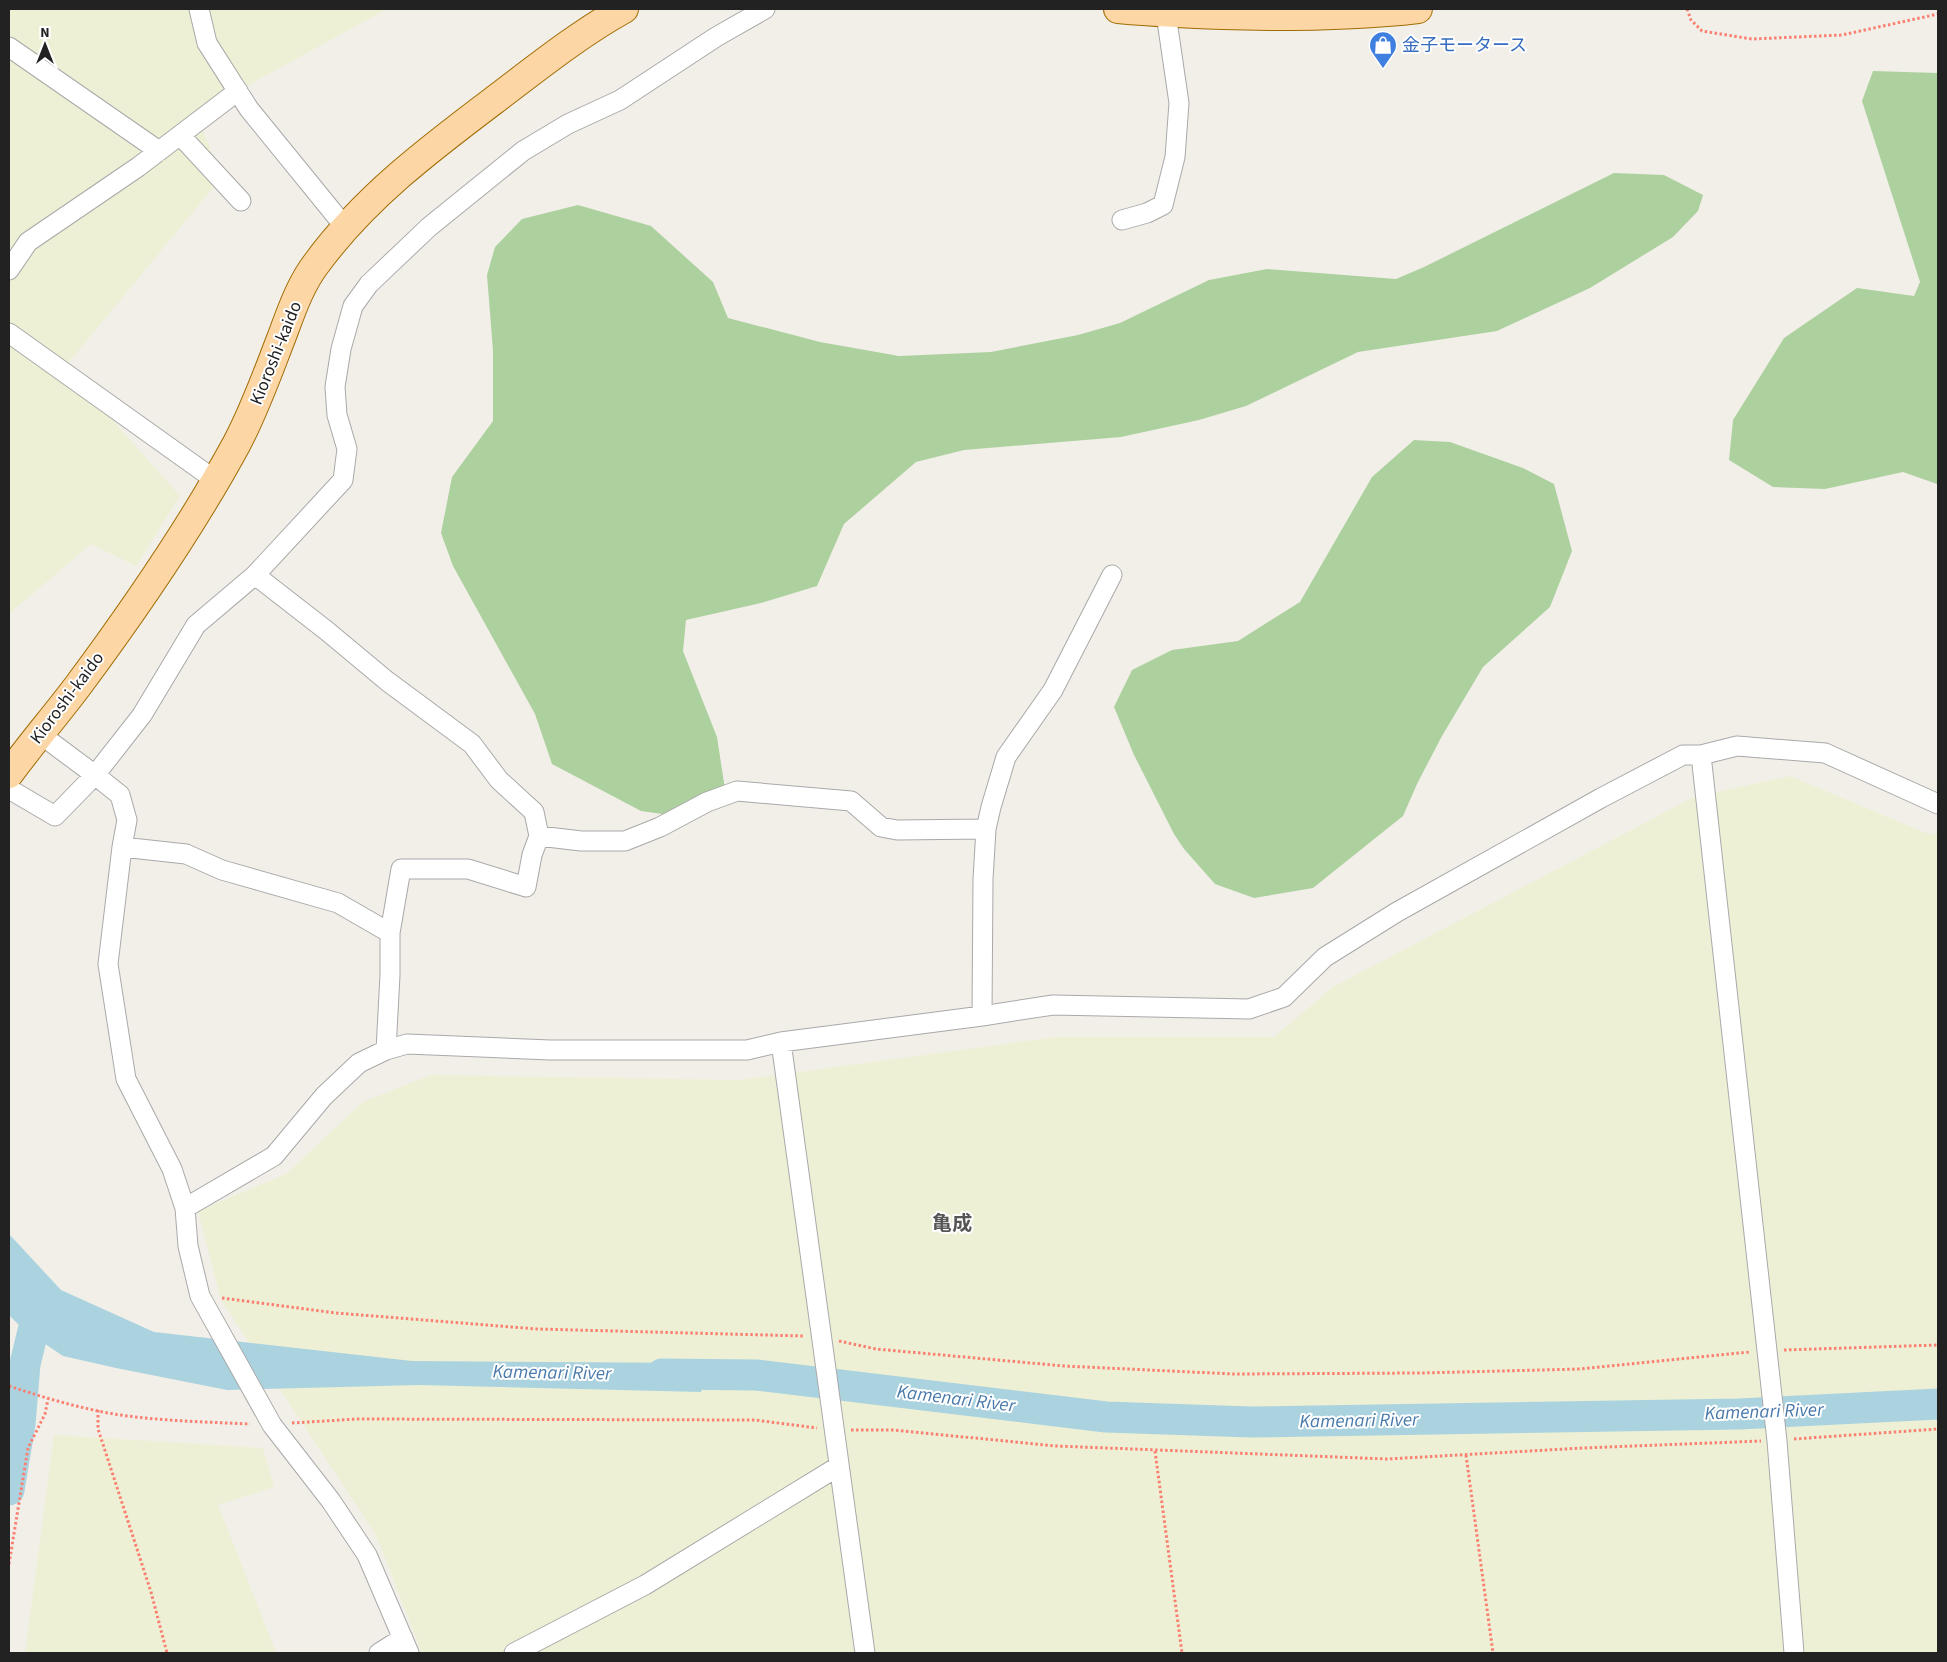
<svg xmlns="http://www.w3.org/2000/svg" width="1947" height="1662" font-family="'Source Sans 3','Noto Sans JP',sans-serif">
<rect width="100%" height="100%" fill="#f2efe9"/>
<path fill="#eef0d5" d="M9 9H387L196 114 222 177 65 367 180 496 136 566 91 544 9 614Z
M1790 776 1926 833 1938 835V1653H422L376 1535 221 1300 198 1211 286 1174 363 1102 431 1075 739 1080 1057 1037H1274L1333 987 1694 797Z
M54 1435 263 1448 274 1487 218 1505 276 1652 264 1653H25Z"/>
<path fill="#add19e" d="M1873 71 1938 73V486L1937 484 1903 472 1825 489 1773 487 1729 460 1733 420 1784 338 1857 288 1914 296 1920 282 1862 101Z
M1614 173 1664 175 1703 195 1698 211 1673 237 1590 288 1497 331 1358 352 1246 406 1199 420 1121 437 964 450 916 462 844 524 817 586 761 603 686 620 683 651 717 737 726 796 676 816 641 811 552 764 535 714 453 566 441 533 452 477 493 421V351L487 275 495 247 522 219 578 205 651 226 713 282 728 318 820 342 899 356 991 352 1078 335 1120 323 1209 280 1267 269 1396 279 1424 267Z
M1414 440 1450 442 1523 468 1554 484 1572 551 1550 607 1483 667 1442 736 1417 784 1403 816 1313 888 1254 898 1215 884 1184 849 1174 834 1134 755 1114 707 1132 670 1172 650 1238 641 1300 602 1372 477Z"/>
<path fill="#aad3df" d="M9 1234 61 1290 154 1332 412 1361 709 1363 701 1392 419 1385 227 1390 116 1368 63 1356 23 1329 9 1315Z"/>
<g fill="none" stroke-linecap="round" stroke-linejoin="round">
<path stroke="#aad3df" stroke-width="31" d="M662 1374 756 1375 1106 1417 1251 1422 1739 1414 1938 1404
M9 1490 20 1424 25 1364 34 1327 42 1308"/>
<g stroke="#a9a9a9" stroke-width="21">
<path id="minor" d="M199 9 207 43 249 109 345 227
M9 47 159 151
M180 135 241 201
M1122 220 1147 213 1163 205 1175 157 1179 103 1166 14
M9 270 28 242 138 167 238 91
M9 333 215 480
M40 734 95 775 120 795 127 820 122 847 108 964 126 1079 172 1169 185 1208 188 1246 200 1296 272 1425 331 1501 367 1555 409 1653
M1701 755 1777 1441 1794 1653
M9 789 55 816 95 775 142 715 196 625 255 575
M539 836 581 841H625L660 827 707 802 737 791 851 801 881 827 897 830 986 829
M122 847 186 854 222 870 338 903 390 933
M982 1016 983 879 986 829 991 807 1006 757 1053 690 1112 575
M781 1042 865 1653
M386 1050 390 975V933L401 869H468L526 887 532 855 539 836 534 812 499 780 472 744 387 681 327 631 255 575 343 480 347 449 337 415 335 387 341 349 353 306 369 284 429 227 523 151 568 124 620 100 716 37 765 9
M185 1208 274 1156 324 1096 359 1063 386 1050 407 1044 550 1050H747L781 1042 982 1016 1053 1005 1249 1009 1284 997 1325 957 1397 912 1601 798 1683 755H1701L1737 746 1825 753 1938 804
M379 1653 403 1638
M514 1653 645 1585 839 1466"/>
</g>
<g stroke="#a06b00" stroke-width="30">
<path id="primary" d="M1118 9C1169 14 1219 15 1270 16 1319 16 1368 15 1418 9
M9 774C31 744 55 716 77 687 135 609 191 528 237 443 255 409 268 372 282 336 291 312 300 285 316 264 365 197 432 147 497 98 538 67 579 34 624 9"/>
</g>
<path stroke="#fa8072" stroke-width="3" stroke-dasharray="2.5 2.5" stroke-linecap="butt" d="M1687 9 1691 20 1702 31 1752 39 1842 35 1938 14
M222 1298 336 1313 537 1329 804 1336
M839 1341 876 1349 1064 1366 1234 1374 1420 1373 1580 1369 1750 1352
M1784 1350 1938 1345
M9 1386C45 1398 82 1409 120 1415 163 1421 207 1422 250 1424
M98 1410V1429L151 1592 167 1653
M292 1423 357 1419 755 1420 817 1428
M851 1430H893L1056 1446 1387 1459 1583 1448 1761 1441
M1794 1439 1938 1429
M1155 1451 1182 1653
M1466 1455 1493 1653
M9 1564 28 1448 45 1414 48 1399"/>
<use href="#minor" stroke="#fff" stroke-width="19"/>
<use href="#primary" stroke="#fcd6a4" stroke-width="28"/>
</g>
<defs>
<g id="shop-pin" transform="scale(1.4375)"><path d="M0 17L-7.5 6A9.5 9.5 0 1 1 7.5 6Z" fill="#3f7fe0" stroke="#fff"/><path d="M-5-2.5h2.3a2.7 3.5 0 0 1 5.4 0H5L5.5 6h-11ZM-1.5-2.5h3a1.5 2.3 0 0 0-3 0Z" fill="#fff"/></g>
</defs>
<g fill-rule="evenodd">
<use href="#shop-pin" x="1383" y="45"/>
</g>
<g text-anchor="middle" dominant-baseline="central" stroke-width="4" stroke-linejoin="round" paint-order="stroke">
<g font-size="18" fill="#366cbe" stroke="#fff" text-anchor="start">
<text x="1402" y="45">金子モータース</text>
</g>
<g font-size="18" fill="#222" stroke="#fff">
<text transform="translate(276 353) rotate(-68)">Kioroshi-kaido</text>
<text transform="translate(67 698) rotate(-53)">Kioroshi-kaido</text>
</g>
<g font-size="19" font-style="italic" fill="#4a7aab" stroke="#fff">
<text transform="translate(552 1373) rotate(1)">Kamenari River</text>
<text transform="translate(956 1399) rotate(7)">Kamenari River</text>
<text transform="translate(1764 1412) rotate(-2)">Kamenari River</text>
<text transform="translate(1359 1421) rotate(-1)">Kamenari River</text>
</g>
<g font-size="20" font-weight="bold" fill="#555" stroke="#fff">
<text x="952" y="1224">亀成</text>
</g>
</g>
<rect width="1947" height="1662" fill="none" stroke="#222222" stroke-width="20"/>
<g transform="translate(45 45)" stroke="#ffffff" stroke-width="4" paint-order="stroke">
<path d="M0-4L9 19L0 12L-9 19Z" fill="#222222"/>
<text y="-8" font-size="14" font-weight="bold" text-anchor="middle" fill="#222222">N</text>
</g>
</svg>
